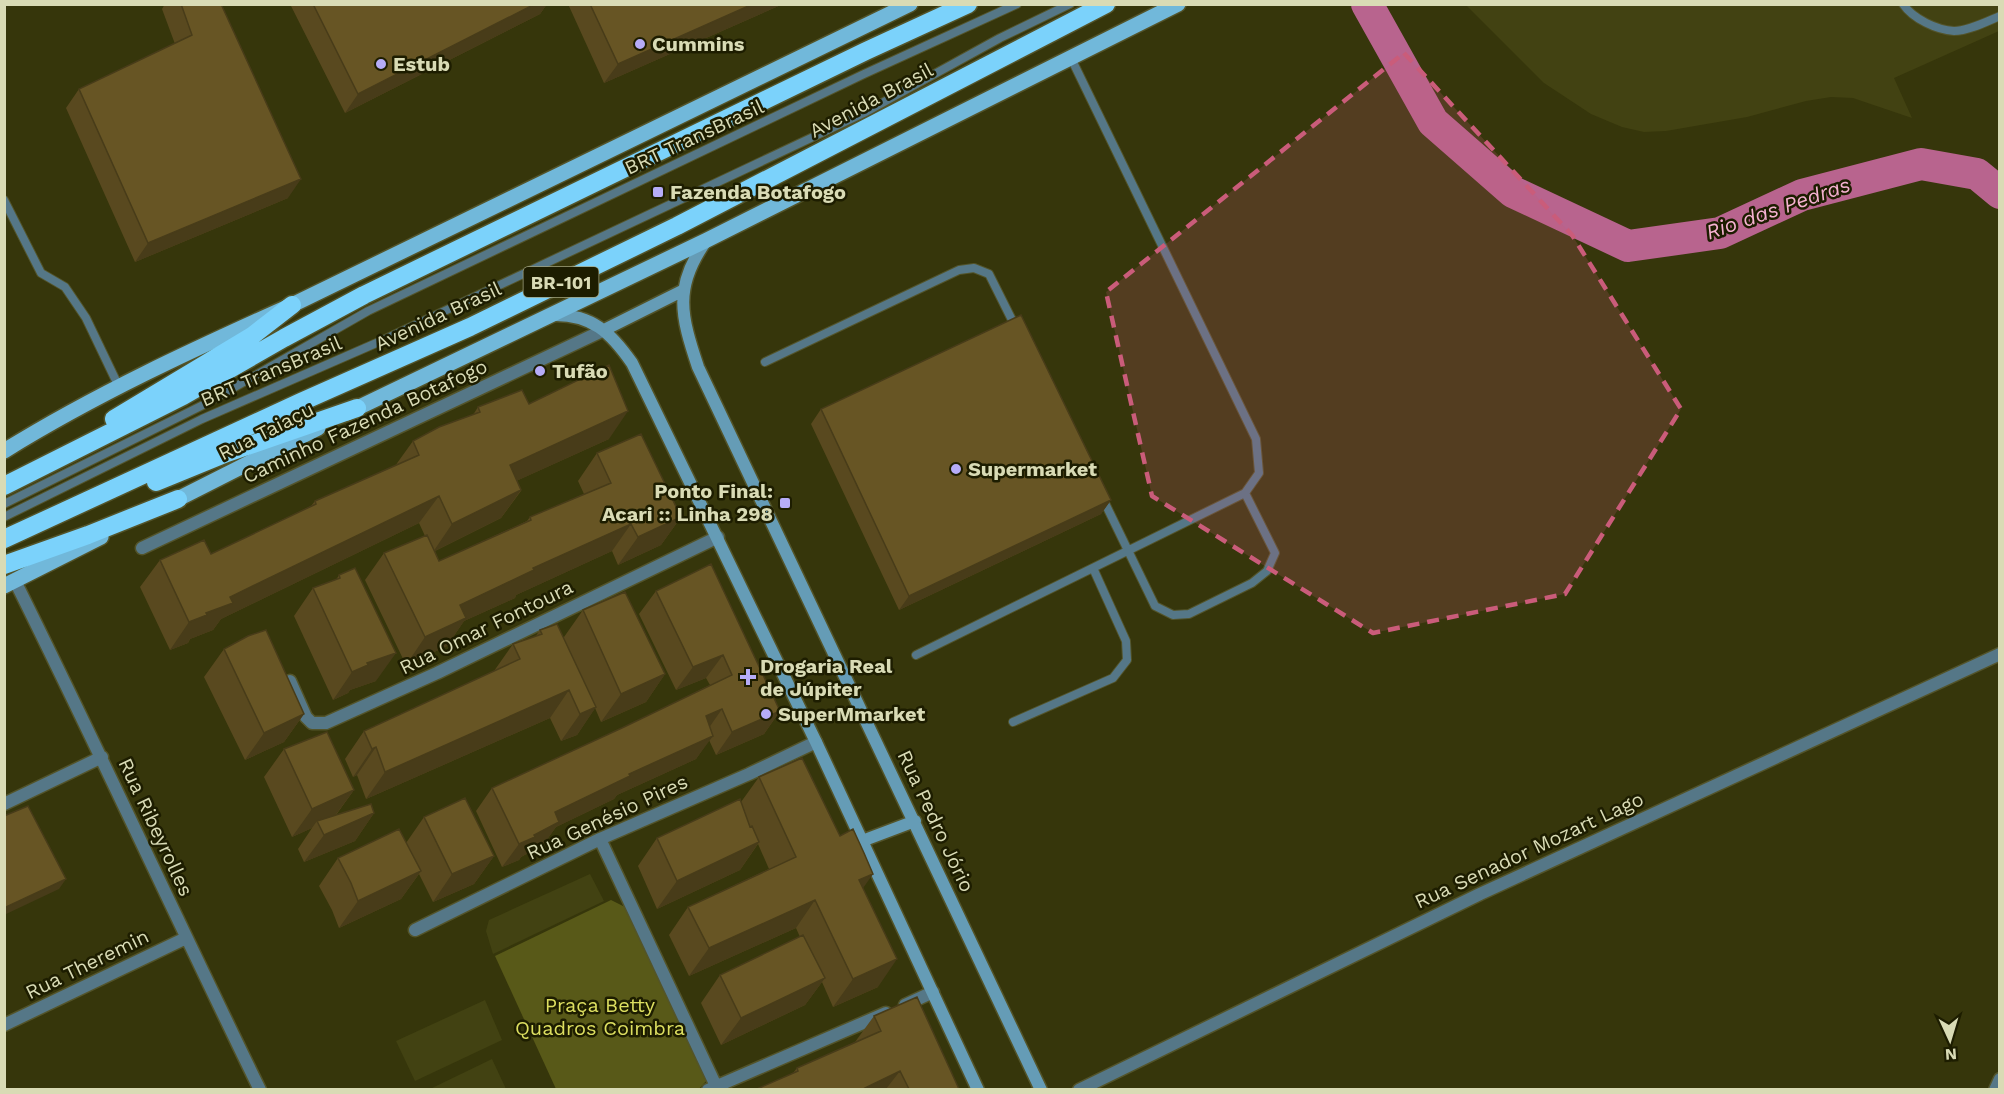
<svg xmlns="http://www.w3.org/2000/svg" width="2004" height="1094" font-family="'Work Sans',sans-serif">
<rect width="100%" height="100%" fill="#36360b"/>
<path fill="#424212" d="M1466 5H1999V31L1894 78 1912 118 1853 98 1831 97 1806 101 1747 117 1666 131 1644 132 1622 127 1591 114 1544 83Z
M590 874 604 901 493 954 486 931 489 920Z
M485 1000 502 1040 415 1081 396 1041Z
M492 1059 506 1089H430Z"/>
<path fill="#585918" d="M611 900 625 907 708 1079 699 1089H556L495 956Z"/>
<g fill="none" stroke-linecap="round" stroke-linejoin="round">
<path stroke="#b8648e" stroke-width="32" d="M1367 4 1433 122 1513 192 1628 246 1720 233 1802 195 1921 164 1977 174 2000 193"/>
<g stroke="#53542a" stroke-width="10">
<path id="lane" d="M1903 4C1913 19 1937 30 1954 31 1968 31 1986 22 2000 16
M4 200 41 273 65 287 86 318 119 387
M765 362 959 270 974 268 989 274 1016 328
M1103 499 1155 606 1173 615 1189 614 1252 583 1267 571 1275 553 1245 493
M4 504 205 404 368 311 864 74 1017 4
M4 517 202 419 381 341 864 113 1000 38 1070 4
M916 655 1245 493 1259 473 1256 439 1071 58
M1013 722 1113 678 1127 660 1126 641 1093 568"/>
</g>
<g stroke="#53542a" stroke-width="15">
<path id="street" d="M142 548 604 330
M15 581C99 750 177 920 260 1090
M290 681 306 717 312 723H326L437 673 718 537
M4 804 102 757
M600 839 716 1086
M415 930 600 839 749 774 816 742
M905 1005 933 992
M4 1025 186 938
M708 1090 886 1013
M1079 1090 1480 894 2000 654
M1995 1090 2000 1079"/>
</g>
<g stroke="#53542a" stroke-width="15">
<path id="secondary" d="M706 241C673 287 681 316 698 367L1041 1090
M553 315C592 314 611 333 632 363L816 742 978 1090
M604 330 682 291
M862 841 915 821"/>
</g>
<g stroke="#53542a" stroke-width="18">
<path id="primary" d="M347 413 707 240 1178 4
M4 451C96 394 194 349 292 305L910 4
M168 504 318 428
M4 586 101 537"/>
</g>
<g stroke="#53542a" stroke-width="21">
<path id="highway" d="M114 419 252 336 292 305
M156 482 227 453 357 408
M4 486 183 396 284 338 364 295 866 51 968 4
M4 539 301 402 470 327 677 226 1106 4
M4 565 88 535 178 499"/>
</g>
<use href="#lane" stroke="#557787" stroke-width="8"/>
<use href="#street" stroke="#557787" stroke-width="12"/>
<use href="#secondary" stroke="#659cb6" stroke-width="12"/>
<use href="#primary" stroke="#71b8da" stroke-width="15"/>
<use href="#highway" stroke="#7bd2fb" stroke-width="18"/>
</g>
<path fill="#59491f" d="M165 4H221L288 198 135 262 66 108 79 89 175 44 162 9Z
M290 4H547L540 14 345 113Z
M568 4H783L604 83Z
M529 404 609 439 516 481 521 491 501 518 435 551 439 561 527 521 530 517 584 494 578 481 597 453 681 517 661 545 618 565 612 551 516 595 515 598 464 621 447 646 406 665 365 580 384 553 425 536 419 523 221 619 213 630 190 639 188 643 170 650 140 587 160 560 211 554 311 506 315 501 395 466 413 441 473 415 478 407Z
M821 409 1111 500 1101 514 899 610 811 424Z
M711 564 780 711 764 734 716 755 709 740 696 759 617 795 614 799 556 827 543 845 521 857 519 860 502 867 476 811 492 788 624 727 710 685 706 678 676 690 639 614 656 591Z
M339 575 376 681 350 690 348 693 333 700 294 616 313 588 336 580Z
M583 610 665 674 646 702 601 722 595 708 577 735 561 741 550 718 366 799 357 775 353 777 345 759 364 731 494 671 513 644 535 637 540 630 564 637Z
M224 649 304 714 284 742 245 760 204 677Z
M284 749 354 790 336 815 374 813 355 841 304 862 298 849 312 828 292 837 264 777Z
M759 777 863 888 878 987 833 1007 822 982 805 1005 721 1045 701 1003 720 975 800 937 796 928 689 976 669 935 688 907 769 869 758 844 740 870 657 909 638 866 657 838 741 802Z
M424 817 494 856 474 884 433 902 419 874 401 899 339 928 332 910 319 886 338 858 406 843Z
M874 1016 959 1089H757L793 1073 797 1068 855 1042Z"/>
<path fill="#483c19" d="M535 4H547L540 14 345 113 358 94Z
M753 4H783L604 83 618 64Z
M301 179 288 198 135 262 148 243Z
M628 411 609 439 490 493 510 465Z
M521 490 501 518 433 552 452 524Z
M439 496 419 523 221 619 213 630 190 639 188 643 170 650 189 622 206 613 230 597Z
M1111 500 1101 514 899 610 909 596Z
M681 517 661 545 618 565 638 537Z
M631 524 612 551 516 595 515 598 464 621 447 646 406 665 425 637 460 605 533 568Z
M396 653 376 681 350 690 348 693 333 700 352 672 367 663Z
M723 655 706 678 676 690 693 667Z
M665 674 646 702 601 722 621 694Z
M569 690 550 718 366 799 385 772Z
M596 707 577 735 561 741 580 714Z
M722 709 706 732V716Z
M780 711 764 734 716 755 732 732Z
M304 714 284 742 245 760 264 733Z
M713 736 696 759 617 795 614 799 556 827 543 845 521 857 519 860 502 867 519 844 555 812 629 774Z
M376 747 357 775 353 777 372 749Z
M354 790 334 817 317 821 312 828 292 837 312 809Z
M374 813 355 841 304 862 324 835Z
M759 842 740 870 657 909 677 881Z
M494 856 474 884 433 902 452 874Z
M421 871 401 899 339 928 358 901Z
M873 874 854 901 859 880Z
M66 879 59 889 4 915V908Z
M815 900 796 928 689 976 709 948Z
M897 959 878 987 833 1007 853 979Z
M825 978 805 1005 721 1045 741 1018Z
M900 1071 886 1089H864L865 1088Z"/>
<path fill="#675524" stroke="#483c19" stroke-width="1.5" d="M181 4H221L301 179 148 243 79 89 192 35Z
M313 4H535L358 94Z
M590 4H753L618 64Z
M1021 315 1111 500 909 596 821 409Z
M609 365 628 411 510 465 521 490 452 524 439 496 230 597 233 603 206 613 207 615 189 622 160 560 204 540 211 554 316 504 315 501 419 455 413 441 439 427 480 412 478 407 522 390 529 404Z
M641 434 681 517 638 537 631 524 533 568 534 570 460 605 466 618 425 637 384 553 427 535 439 561 531 520 530 517 611 483 597 453Z
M711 564 780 711 732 732 722 709 706 716 713 736 629 774 630 776 555 812 559 822 534 835 535 837 519 844 492 788 624 727 732 675 723 655 693 667 656 591Z
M355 568 396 653 367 663 368 665 352 672 313 588 340 578 339 575Z
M625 592 665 674 621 694 583 610Z
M557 624 596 707 580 714 569 690 385 772 376 747 372 749 364 731 520 659 513 644 542 634 540 630Z
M266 630 304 714 264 733 224 649 248 636Z
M327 732 354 790 312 809 284 749Z
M802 758 840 836 853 829 864 853 873 874 859 880 897 959 853 979 815 900 709 948 688 907 796 857 759 777Z
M465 798 494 856 452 874 424 817Z
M740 799 750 827 752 826 759 842 677 881 657 838Z
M371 804 374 813 324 835 317 821Z
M28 806 66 879 4 908V816Z
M399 829 421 871 358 901 351 883 338 858Z
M803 935 825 978 741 1018 720 975Z
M917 997 959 1089H909L900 1071 865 1088 866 1089H757L798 1071 797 1068 881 1031 874 1016Z"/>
<path fill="#ca5c7a" fill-opacity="0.2" stroke="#ca5c7a" stroke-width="4.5" stroke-dasharray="12 8" stroke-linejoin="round" d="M1404 53 1572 235 1681 409 1565 594 1373 633 1152 496 1106 292Z"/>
<g fill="#b6acf8" stroke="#1d1d00" stroke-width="2">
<circle cx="640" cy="44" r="6"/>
<circle cx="381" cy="64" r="6"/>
<rect x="652" y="186" width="12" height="12" rx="3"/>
<circle cx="540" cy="371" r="6"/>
<circle cx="956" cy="469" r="6"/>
<rect x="779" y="497" width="12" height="12" rx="3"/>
<path d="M745 668h6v6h6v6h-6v6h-6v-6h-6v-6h6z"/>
<circle cx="766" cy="714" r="6"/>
</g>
<g text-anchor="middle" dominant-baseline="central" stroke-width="5" stroke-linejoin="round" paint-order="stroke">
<rect fill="#1d1d00" stroke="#a1a27f" stroke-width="1.5" x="523.5" y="267" width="75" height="30" rx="4.5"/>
<g font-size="18" font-weight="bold" fill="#d9dbb5">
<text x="561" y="282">BR-101</text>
</g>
<g font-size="20" font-weight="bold" fill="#d9dbb5" stroke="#1d1d00" text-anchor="start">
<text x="652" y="44">Cummins</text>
<text x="393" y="64">Estub</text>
<text x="670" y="192">Fazenda Botafogo</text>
<text x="552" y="371">Tufão</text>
<text x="968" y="469">Supermarket</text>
<text x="773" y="491" text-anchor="end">Ponto Final:<tspan x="773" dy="23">Acari :: Linha 298</tspan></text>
<text x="760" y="666">Drogaria Real<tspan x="760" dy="23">de Júpiter</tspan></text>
<text x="778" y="714">SuperMmarket</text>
</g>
<g font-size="20" fill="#d9dbb5" stroke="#1d1d00">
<text transform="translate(871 100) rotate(-28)">Avenida Brasil</text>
<text transform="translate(694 137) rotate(-25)">BRT TransBrasil</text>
<text transform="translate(438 316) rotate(-25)">Avenida Brasil</text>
<text transform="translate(271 371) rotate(-23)">BRT TransBrasil</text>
<text transform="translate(365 421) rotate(-25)">Caminho Fazenda Botafogo</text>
<text transform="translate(266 431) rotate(-27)">Rua Taiaçu</text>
<text transform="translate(486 627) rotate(-26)">Rua Omar Fontoura</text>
<text transform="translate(607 817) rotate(-25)">Rua Genésio Pires</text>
<text transform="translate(936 821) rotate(65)">Rua Pedro Jório</text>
<text transform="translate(156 827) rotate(65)">Rua Ribeyrolles</text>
<text transform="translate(1529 850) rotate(-25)">Rua Senador Mozart Lago</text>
<text transform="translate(87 964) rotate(-26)">Rua Theremin</text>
</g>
<g font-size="20" fill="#dddf60" stroke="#1d1d00">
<text x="600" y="1005">Praça Betty<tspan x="600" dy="23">Quadros Coimbra</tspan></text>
</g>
<g font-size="21" font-style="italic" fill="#f6b2d1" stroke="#1d1d00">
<text transform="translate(1778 208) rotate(-19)">Rio das Pedras</text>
</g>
</g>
<rect width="2004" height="1094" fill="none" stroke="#d9dbb5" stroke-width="12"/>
<g transform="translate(1950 1040) rotate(176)" stroke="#1d1d00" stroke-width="4.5" paint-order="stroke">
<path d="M0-4.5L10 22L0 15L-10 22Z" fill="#d9dbb5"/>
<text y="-9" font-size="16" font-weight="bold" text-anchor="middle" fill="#d9dbb5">N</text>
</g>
</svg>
